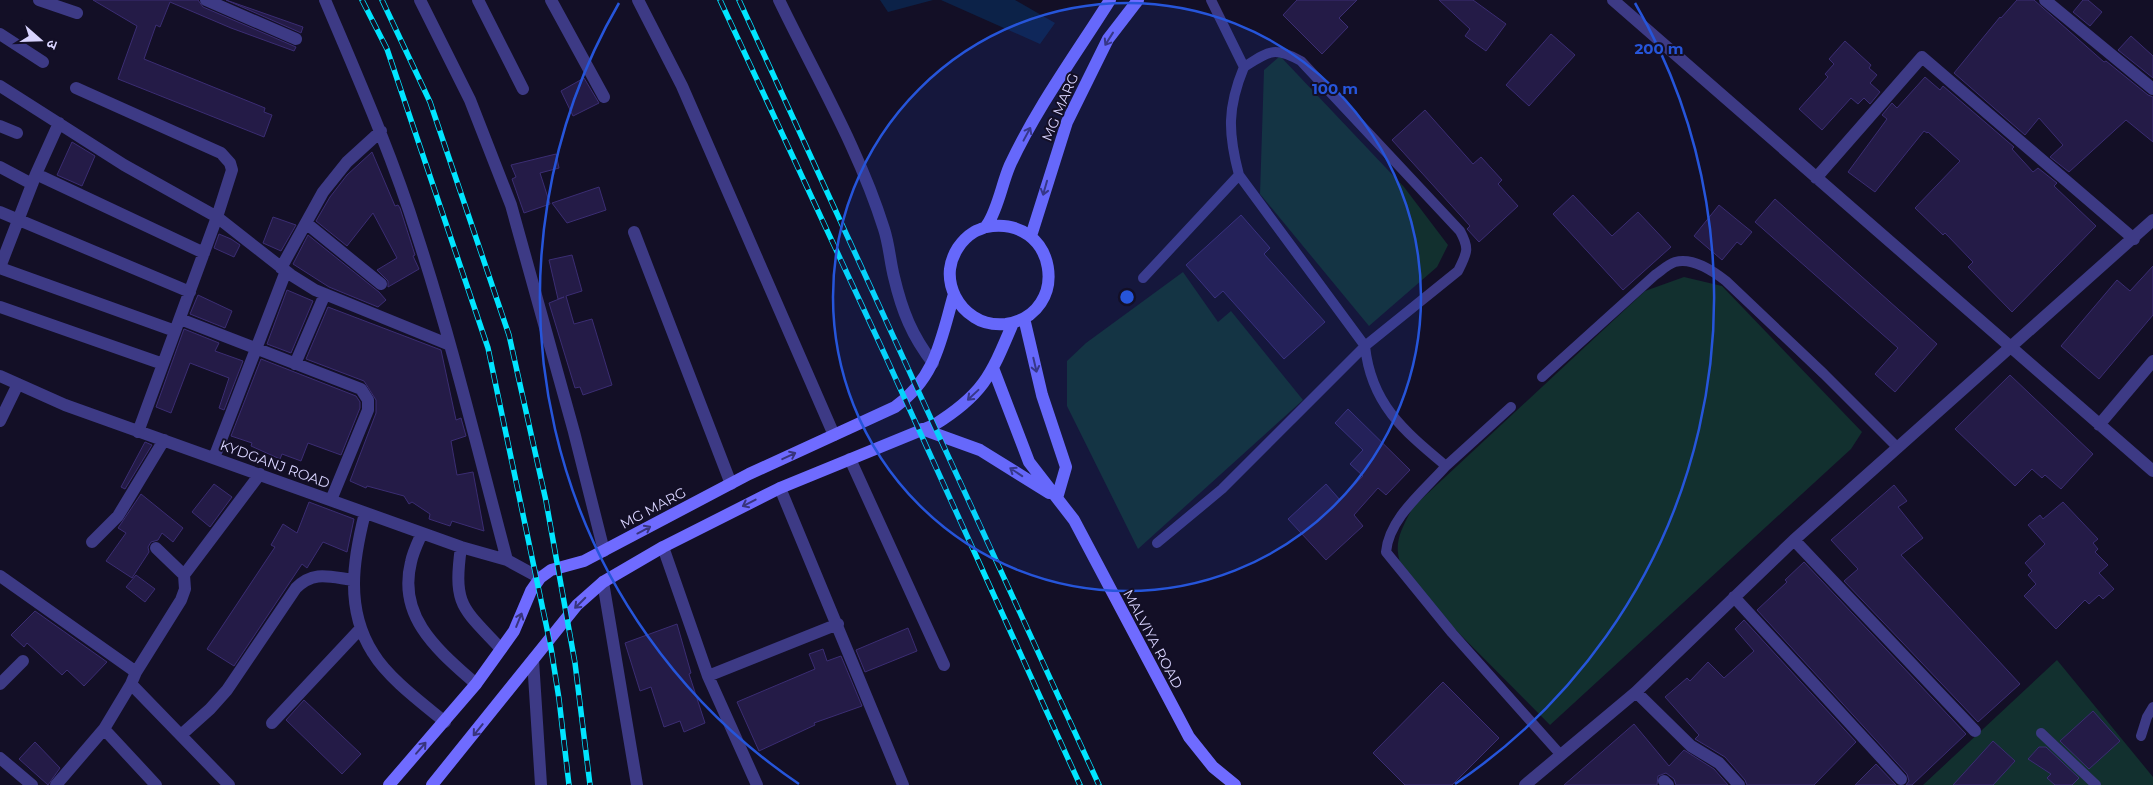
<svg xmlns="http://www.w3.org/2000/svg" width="2153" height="785" font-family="Montserrat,'Noto Sans Devanagari',sans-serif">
<rect width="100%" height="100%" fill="#130f26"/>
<path fill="#12302f" d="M1280 56 1404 187 1448 245 1437 267 1369 326 1260 194 1264 70Z
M1183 272 1218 322 1231 311 1303 400 1138 549 1067 406V361L1086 343Z
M1684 277 1722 286 1862 432 1851 449 1550 725 1407 581C1392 547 1396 539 1413 507L1645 291Z
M2057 660 2153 777V785H1923Z"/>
<path fill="#0c2248" d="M880 0H933L888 12Z
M941 0H1015L1055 23 1040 44Z"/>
<path fill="#241b47" stroke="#3b2d73" d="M93 0H198L203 7 296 47 294 51 231 28 170 2 160 27 156 25 144 59 265 108 264 112 272 115 264 137 118 79 137 26Z
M226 0 303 27 301 33 299 32Z
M1297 0H1357L1339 18 1348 27 1322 54 1283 15Z
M1439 0H1473L1506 24 1486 51 1465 36 1470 29Z
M2017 0H2034L2104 62 2106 61 2148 95 2153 97V142L2126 120 2069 172 2050 157 2063 145 2039 118 2025 135 1954 73 2000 17 2001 18Z
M2083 0H2088L2102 12 2090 26 2073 12Z
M1551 34 1575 55 1529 106 1506 85Z
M2131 36 2153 56V78L2118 50Z
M1845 41 1871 65 1869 68 1877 75 1870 83 1880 92 1870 104 1864 98 1858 104 1851 98 1822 130 1799 109 1828 77 1825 74 1834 64 1829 59Z
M1925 77 1940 90 1943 86 2014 147 2012 149 2033 172 2038 168 2057 183 2054 186 2096 226 2012 312 1968 267 1973 262 1945 233 1943 235 1915 208 1960 161 1928 132 1927 133 1924 131 1875 192 1848 172 1887 119 1882 115 1892 103 1897 108Z
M584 78 599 103 573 116 561 91Z
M1425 110 1473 164 1481 157 1502 180 1498 184 1518 206 1479 242 1467 229 1470 226 1392 140Z
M72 142 95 156 82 186 57 175Z
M372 152 395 206 398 205 400 208 415 255 413 256 419 269 388 287V281L377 270 397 258 373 213 347 246 316 221 330 197 347 175Z
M556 154 559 168 540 173 550 204 524 213 512 179 516 177 511 165Z
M599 187 606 210 567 223 552 203Z
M1573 195 1612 236 1638 212 1671 247 1623 290 1553 214Z
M1775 199 1937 344 1895 392 1875 374 1898 348 1755 222Z
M1719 205 1752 232 1741 245 1737 242 1722 260 1694 236Z
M1241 215 1270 248 1264 254 1325 322 1284 359 1223 291 1215 298 1186 265Z
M273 217 296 225 281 251 263 243Z
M219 234 231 239 240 245 234 257 214 248Z
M308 235 379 292 386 300 378 307 329 287 293 264Z
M572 255 582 291 566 296 574 324 592 319 612 385 583 395 580 387 575 388 549 303 564 297 558 299 549 260Z
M2153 266V315L2099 379 2061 346 2117 280 2130 291Z
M287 290 313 301 291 353 267 344Z
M198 295 232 311 225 328 190 314Z
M328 307 441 350 456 420 461 418 466 436 451 441 457 475 473 472 484 531 452 521 450 526 429 519 430 514 412 502 409 504 404 496 367 486 366 488 350 481 376 413V400L364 381 306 359Z
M184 329 219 343 215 351 243 361 224 410 219 408 229 378 190 363 171 413 156 407Z
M261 359 356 396 360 402V408L341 455 308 443 301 461 282 454 280 459 251 446 252 443 231 436Z
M2010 375 2093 454 2061 489 2045 475 2042 478 2032 469 2015 486 1955 429Z
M1348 409 1410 470 1386 495 1378 488 1354 515 1363 526 1326 560 1288 519 1326 484 1340 500 1363 476 1350 464 1363 450 1335 423Z
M145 442 152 445 125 489 121 487Z
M214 484 232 497 210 527 192 512Z
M1894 485 1907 501 1898 507 1923 538 1901 555 2020 684 1978 722 1844 581 1858 569 1831 540Z
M141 494 183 528 173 542 162 533 158 540 151 542 148 547 149 552 132 578 106 561 126 533 118 528Z
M309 502 354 519 347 552 323 542 307 568 302 564 234 666 207 649 275 547 271 545 283 524 297 533Z
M2063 502 2098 539 2093 543 2098 549 2095 552 2108 565 2099 573 2114 589 2103 599 2099 595 2089 604 2085 600 2056 629 2024 596 2036 584 2028 575 2032 571 2025 563 2045 544 2028 525 2040 515 2043 519Z
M1804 562 1966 734 1912 785H1906L1909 781 1907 774 1757 610 1787 582 1785 580Z
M136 575 155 589 145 602 126 587Z
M35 611 107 662 84 686 67 670 62 675 27 643 24 647 11 635Z
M1744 620 1856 742 1814 785H1747L1745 780 1725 757 1695 739 1699 735 1665 697 1687 678 1690 681 1708 662 1724 678 1754 651 1735 629Z
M677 624 691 673 689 674 705 723 684 732 680 721 664 727 651 687 640 691 625 643Z
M908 628 917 651 865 672 856 650Z
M823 649 827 661 841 656 862 706 814 723 815 725 759 751 737 702 815 669 809 654Z
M1443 682 1499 738 1452 785H1405L1373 753Z
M304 700 361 754 342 774 286 720Z
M2093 711 2120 741 2089 769 2060 741Z
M1634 724 1669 766 1684 750 1714 769 1728 785H1676L1674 779 1666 773 1658 776 1657 785H1564Z
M1993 741 2015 761 1993 785H1953Z
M35 742 60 768 48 785 19 759Z
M2039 747H2046L2079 778 2072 785H2055L2047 778 2051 774 2028 759Z
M1876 764 1896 785H1855Z"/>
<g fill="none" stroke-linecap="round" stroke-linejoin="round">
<path stroke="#3d3a85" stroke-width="10" d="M1239 175 1365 346 1458 271C1467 253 1470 249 1460 231L1301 61C1274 46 1269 51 1244 67
M1143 278 1239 175C1228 133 1227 108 1244 67L1211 0
M1365 346C1371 404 1404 431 1446 466L1511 407
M1542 377 1655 275C1661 271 1668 264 1675 262 1693 257 1713 271 1726 281L1824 374 1898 448
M1446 466C1424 491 1389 518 1386 552L1452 633 1560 754
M1157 543 1222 489 1365 346
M2041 733 2096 785
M2141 736 2147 717 2153 707"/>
<path stroke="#3d3a85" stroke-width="12" d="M39 0 77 13
M206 0 296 39
M325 0C358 78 392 155 417 235 452 342 478 451 507 560
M420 0 470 100 511 205 574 432 604 551
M478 0 523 89
M551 0 604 97
M638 0 682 86 834 435
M779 0C815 75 859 149 884 229 889 244 890 261 894 277 902 311 912 336 933 363
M1613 0 2153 471
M2045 0 2153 89
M0 34 43 62
M0 86 124 165 217 217 291 275 315 290 450 345
M76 88 221 153 230 163 232 170 217 217 138 432
M0 126 17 133
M0 167 32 184
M36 174 59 123
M1816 178 1922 57 2134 239
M0 212 190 292
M306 223 381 284
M634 232 731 484
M0 267 36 174 204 253
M0 268 175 331
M281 268 323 192 347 162 381 131
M0 307 163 364
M180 319 361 389 368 400V410L331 500
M295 364 325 294
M0 376 65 405 461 547 507 560 540 578
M0 421 18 384
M2099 425 2153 361
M214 458 286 271
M850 459 944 665
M780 488 903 785
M365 513C353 560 345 609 373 653 388 678 422 703 445 722
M422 533C418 542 413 552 411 562 397 618 439 651 476 684
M1794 540 1975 731
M92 542 118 516 164 440
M461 547C453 606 462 607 501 649
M663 547 708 676 757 785
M184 575 260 474
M0 576 136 672 131 684 229 785
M603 582 637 785
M1734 597 1901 779
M533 660 541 785
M136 672 181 600 185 589 184 575 156 548
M708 676 838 624
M0 684 23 661
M131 684 104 729 156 785
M1636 692 1691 746 1719 763 1739 785
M272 723 361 628
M181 735 210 709 227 690 296 588C314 570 330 577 353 580
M0 758 32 785
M1664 781 1668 785
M56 785 104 729
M1525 785 1636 692 1794 540 2153 220"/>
<path stroke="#6f6bff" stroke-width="12" d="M986 227C1058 214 1072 314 1006 324 995 325 983 323 974 317 958 307 948 288 950 269 952 254 961 240 974 232 978 229 985 229 987 225 998 209 1002 183 1010 165 1037 107 1076 54 1110 0
M1031 236 1067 122 1108 39 1138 0
M1024 318 1042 395 1066 467 1057 498
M993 368 1029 462 1074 520 1189 737 1213 767 1235 785
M922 429 980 450 1049 493
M389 785 476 684 514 631 531 591 540 578 551 570 584 561 749 474 895 407C936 378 941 339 954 294
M432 785 577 605 603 582 663 547 780 488 934 425C984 394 991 375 1013 323"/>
<g stroke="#00e5ff" stroke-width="5.5">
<path id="rail" d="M362 0 387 49 488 348 551 648 559 699 569 785
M382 0 430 102 509 335 546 501 575 663 590 785
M720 0 885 355 1080 785
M739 0 1099 785"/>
</g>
<use href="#rail" stroke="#130f26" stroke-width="4" stroke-dasharray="11" stroke-linecap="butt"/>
</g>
<defs><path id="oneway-shaft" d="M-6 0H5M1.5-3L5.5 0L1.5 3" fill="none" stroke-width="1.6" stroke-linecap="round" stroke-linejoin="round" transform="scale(1.25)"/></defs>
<g stroke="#38347d">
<use href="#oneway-shaft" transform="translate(1109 39) rotate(122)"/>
<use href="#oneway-shaft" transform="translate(1027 134) rotate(-62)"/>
<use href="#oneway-shaft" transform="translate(1045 188) rotate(106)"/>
<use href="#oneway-shaft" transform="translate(1035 365) rotate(77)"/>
<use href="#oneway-shaft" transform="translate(973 395) rotate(137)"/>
<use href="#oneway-shaft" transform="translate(789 456) rotate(-25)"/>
<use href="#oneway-shaft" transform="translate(1016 472) rotate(-146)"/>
<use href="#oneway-shaft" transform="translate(749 503) rotate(153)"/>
<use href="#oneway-shaft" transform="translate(644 530) rotate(-28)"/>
<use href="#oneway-shaft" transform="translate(580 603) rotate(135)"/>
<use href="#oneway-shaft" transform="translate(519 620) rotate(-68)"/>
<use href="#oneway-shaft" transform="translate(478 730) rotate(129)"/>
<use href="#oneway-shaft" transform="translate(421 748) rotate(-49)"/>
</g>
<circle cx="1127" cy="297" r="294" fill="#2655da" fill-opacity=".12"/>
<g fill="none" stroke="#2655da" stroke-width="2.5">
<circle cx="1127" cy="297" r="294"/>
<path d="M799 784A587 587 0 0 1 619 3M1635 3A587 587 0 0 1 1455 784"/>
</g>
<g text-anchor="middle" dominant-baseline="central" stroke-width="4" stroke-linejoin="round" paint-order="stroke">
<g font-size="14" fill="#d9d4ff" stroke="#130f26">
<text transform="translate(1060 107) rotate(-67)">MG MARG</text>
<text transform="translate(275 464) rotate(20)">KYDGANJ ROAD</text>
<text transform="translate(653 508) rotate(-28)">MG MARG</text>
<text transform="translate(1153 639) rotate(62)">MALVIYA ROAD</text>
</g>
</g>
<circle cx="1127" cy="297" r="8" fill="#2655da" stroke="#130f26" stroke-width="2.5"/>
<g font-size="15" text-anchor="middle" font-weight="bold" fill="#2655da" stroke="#130f26" stroke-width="4" stroke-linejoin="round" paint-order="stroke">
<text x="1659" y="54">200 m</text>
<text x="1335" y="94">100 m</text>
</g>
<g transform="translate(40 40) rotate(110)" stroke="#130f26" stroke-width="4" paint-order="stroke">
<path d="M0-4L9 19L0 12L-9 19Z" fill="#d9d4ff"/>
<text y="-8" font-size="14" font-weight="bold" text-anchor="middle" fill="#d9d4ff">उ</text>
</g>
</svg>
